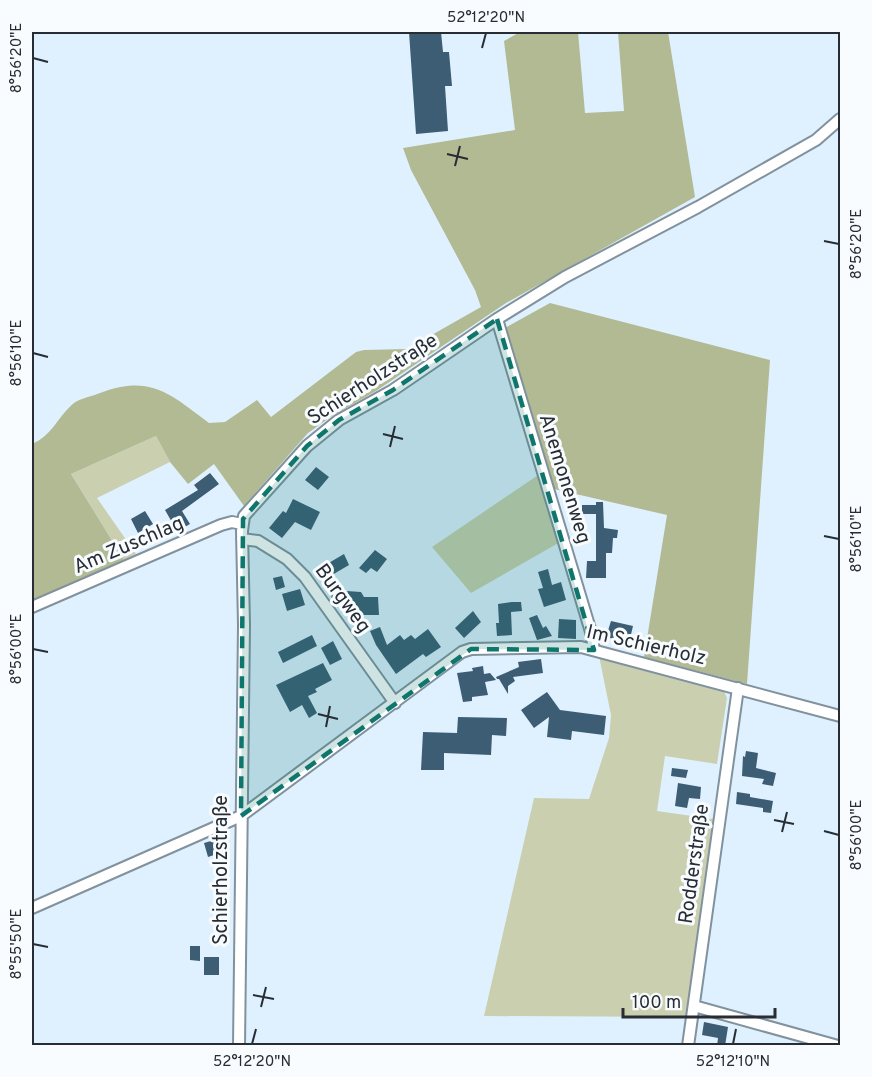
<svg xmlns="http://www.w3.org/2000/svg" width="872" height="1077" font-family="Overpass,sans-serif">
<rect width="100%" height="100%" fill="#dff1ff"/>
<path fill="#cad0af" d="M156 436 170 462 97 498 136 554 124 560 71 474Z
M547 469 569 537 471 593 432 547Z
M599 656 723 689 727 698 717 764 665 756 657 811 713 819 686 1017 484 1016 534 798 589 799 609 738 611 715Z"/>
<path fill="#b2ba93" d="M520 32H578L585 113 624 111 618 32H668L695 197 506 303 376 391 332 416 308 433 244 506 214 464 188 484 170 462 156 436 71 474 124 560 32 600V444C52 436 58 416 74 403 81 398 93 396 100 393 151 374 170 394 209 423L225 422 257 400 271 417 356 352 364 350 407 349 481 307 475 290 411 170 403 148 515 130 504 41Z
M550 303 770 360 747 684 644 657 667 515 554 489 505 328Z"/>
<path fill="#3d5d74" d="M409 32H441L443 52H449L452 86H445L448 131 416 134Z
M316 467 329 477 318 490 305 480Z
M210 473 219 484 182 511 190 524 171 535 167 528 173 524 165 510 198 490 194 485Z
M293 499 320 512 311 530 295 522 282 538 269 528 283 511 286 513Z
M596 502H603L604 528 618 530 617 538H613L612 553H606V578H586L587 561H596V514H582V505H596Z
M145 511 153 524 138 533 131 519Z
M375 550 387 559 377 572 371 568 366 573 359 568Z
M344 554 349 565 332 575 327 564Z
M548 569 552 585 561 582 566 600 544 607 538 589 543 588 538 572Z
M282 576 285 587 276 590 273 578Z
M300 589 305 605 287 611 282 594Z
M332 590 361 592 364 597H378L379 615H353V604L333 603 331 601Z
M512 602H521L522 611 511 612 512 635 497 636 496 623H499L498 604Z
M473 611 481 622 464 638 455 628Z
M537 615 543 628 546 626 552 636 537 640 529 618Z
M559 619 576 620V639L558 638Z
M611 621 633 626 629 643 606 637Z
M380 627 387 645 400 635 404 640 411 635 415 639 428 629 441 647 426 657 423 654 396 674 376 645 370 631Z
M312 635 317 646 283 663 278 652Z
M333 641 342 659 330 665 321 648Z
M541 659 543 673 513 677 515 681 508 686V694L499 679H497L496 677 519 667 518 662Z
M323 663 332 680 315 689 317 692 308 696 317 713 309 718 302 705 290 712 276 685Z
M483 666 484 674 490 673 496 680 485 682 488 695 472 697V701L463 702 457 673 473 671 472 668Z
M547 692 560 710 606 716 604 735 572 731 571 740 547 737 549 717 534 728 521 710Z
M458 717 507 718 506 736 492 735 491 755 444 753V770H421L423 732 457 733Z
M746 751 758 753 756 768 776 773 773 786 762 784 764 779 742 776 743 756 745 757Z
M672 768 688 770 686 778 671 776Z
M678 783 701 787 700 799 689 798 687 808 675 806Z
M737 792 750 794V797L773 801 771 813 763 812V808L736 804Z
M225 837 229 850 208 857 204 843Z
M190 946H200V961L190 960Z
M204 957H219V975H204Z
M704 1022 728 1027 725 1046H717L718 1038 702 1035Z"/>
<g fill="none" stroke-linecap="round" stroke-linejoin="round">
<g stroke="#81929e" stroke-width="14">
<path id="minor" d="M497 319 591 632 594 650
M242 539 258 541 287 559 305 577 395 703
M32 607 221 525 232 522 242 524
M32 908 241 816 462 652 471 649 581 647 840 716
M694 1006 838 1046
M239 1046 244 625 242 531 244 516 307 446 339 420 393 390 497 319 565 277 698 207 816 140 840 119
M688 1046 738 688"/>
</g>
<use href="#minor" stroke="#fff" stroke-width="10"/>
</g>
<path fill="#0f766e" fill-opacity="0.2" stroke="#0f766e" stroke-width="4.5" stroke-dasharray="12 8" stroke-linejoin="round" d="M497 319 594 650 471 649 241 816 243 519 307 446 339 420 393 390Z"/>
<path fill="none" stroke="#272d33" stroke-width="2" d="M482 48 486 33M33 58 48 62M447 154 468 159M455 166 460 146M824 241 839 244M33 353 48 357M383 434 403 439M390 447 395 426M824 536 839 539M33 649 48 652M318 714 338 719M326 727 330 706M774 820 794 824M824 831 839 835M782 832 787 812M33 944 48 947M253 995 274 999M261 1007 266 987M252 1044 256 1029M733 1044 736 1029"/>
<g text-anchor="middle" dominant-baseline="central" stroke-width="6" stroke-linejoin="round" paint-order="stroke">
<g font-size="20" fill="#272d33" stroke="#f8fcff">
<text transform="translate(373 380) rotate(-33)">Schierholzstraße</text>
<text transform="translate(564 479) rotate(73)">Anemonenweg</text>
<text transform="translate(129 546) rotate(-23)">Am Zuschlag</text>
<text transform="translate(342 599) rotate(54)">Burgweg</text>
<text transform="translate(646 646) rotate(13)">Im Schierholz</text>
<text transform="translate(695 864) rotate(-82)">Rodderstraße</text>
<text transform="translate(222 870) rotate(-90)">Schierholzstraße</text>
</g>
</g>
<rect width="872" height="1077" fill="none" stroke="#f8fcff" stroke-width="66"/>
<path d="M623 1008v9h152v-9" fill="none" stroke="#272d33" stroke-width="3"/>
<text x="632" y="1008" font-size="18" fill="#272d33" stroke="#f8fcff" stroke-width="4.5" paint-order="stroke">100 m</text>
<rect x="33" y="33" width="806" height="1011" fill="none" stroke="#272d33" stroke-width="2"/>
<g font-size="15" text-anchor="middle" fill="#272d33">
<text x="486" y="22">52°12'20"N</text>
<text transform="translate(16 58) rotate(-90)" y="5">8°56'20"E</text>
<text transform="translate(856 244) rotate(-90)" y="5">8°56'20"E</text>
<text transform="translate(16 353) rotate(-90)" y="5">8°56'10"E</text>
<text transform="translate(856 539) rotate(-90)" y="5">8°56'10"E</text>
<text transform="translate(16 649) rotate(-90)" y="5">8°56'00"E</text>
<text transform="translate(856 835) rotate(-90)" y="5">8°56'00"E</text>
<text transform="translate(16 944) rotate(-90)" y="5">8°55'50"E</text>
<text x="252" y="1066">52°12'20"N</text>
<text x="733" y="1066">52°12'10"N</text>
</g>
</svg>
